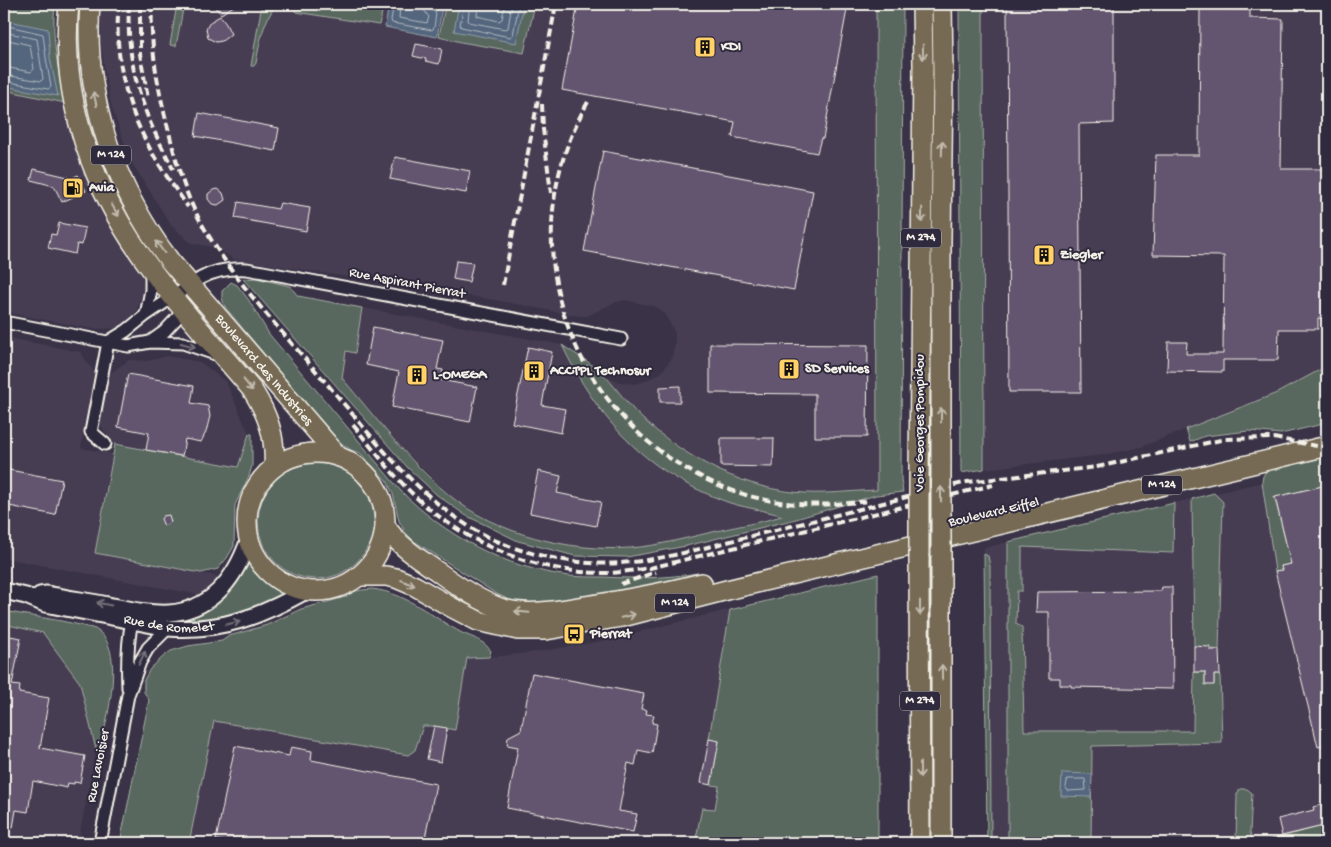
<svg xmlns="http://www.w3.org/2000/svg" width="1331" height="847" font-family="'Gochi Hand',sans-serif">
<rect width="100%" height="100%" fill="#3a3347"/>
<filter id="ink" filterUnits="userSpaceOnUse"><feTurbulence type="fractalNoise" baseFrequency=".02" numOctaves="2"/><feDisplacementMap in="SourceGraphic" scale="10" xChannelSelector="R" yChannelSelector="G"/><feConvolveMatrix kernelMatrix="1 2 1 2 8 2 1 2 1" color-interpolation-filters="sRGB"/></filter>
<g filter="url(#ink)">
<path fill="#473d53" d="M101 4H876L877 490 805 493 756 485 722 472 692 456 647 423 630 407 604 375 619 382 634 384 643 382 661 373 672 358 675 344V333L666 316 657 307 625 300 613 303 587 316H579L495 300 233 259 217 248 191 243 171 225 132 163 112 109 105 74 101 41Z
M983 4H1327V366L1277 393 1141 447 1103 455 984 469Z
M4 90 65 103 74 140 111 223 142 277 143 289 136 312 117 328 93 329 4 312Z
M298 296 562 345 573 368 606 417 628 442 674 477 697 490 725 501 783 515 662 544 631 548H595L573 546 537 539 497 524 465 506 449 495 396 442 342 378Z
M4 337 80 352 94 372 81 448 113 454 115 444 99 423 109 374 129 360 147 361 167 356 200 362 226 382 249 434 201 573 268 587 281 586 259 606 4 558Z
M1327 467V843H987L984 548Z
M846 581 848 843H120L151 692 222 641 480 658 530 653 597 642Z
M4 624 43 633 80 683 96 750 78 843H4Z"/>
<path fill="#59685f" stroke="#a6aca4" d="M4 4H55C51 38 58 70 65 103L4 90Z
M177 4H184L176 46 170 45Z
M262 4H277C263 21 260 41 256 63L254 66H251Z
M289 4H384L379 25 296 12Z
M431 4H535L524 53 461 42 439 36 445 7Z
M876 4H903L901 479 903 492 876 495 796 519 686 546 627 557 575 556 518 541 465 515 437 495 407 467 243 279 256 278 290 286 298 296 362 308 355 353 346 351 342 378C375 417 410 463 449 495 496 534 570 552 630 548 657 546 682 539 708 533 732 527 758 523 782 516 763 509 741 508 722 500 645 471 597 419 562 345 575 354 595 365 605 376 619 391 630 408 645 421 689 460 745 490 805 493 829 494 853 491 877 490Z
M959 4H983L984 469 961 473Z
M231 282 237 285 248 299 269 334 400 490C446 537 505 568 569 576 581 577 592 577 604 577 635 579 667 578 698 573L700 576 564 602 519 605 495 593 414 541 405 532 399 521 393 494 387 481 360 453 351 450 333 437 225 307 222 298V291Z
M1327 366V423L1281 434 1249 431 1205 436 1190 442 1186 429 1277 393Z
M249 434H252V466L249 476 235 505 234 546 227 558 218 569 201 573 95 553 115 444 238 467Z
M1327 455V485L1273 498 1275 499 1292 567 1290 564 1281 566 1282 570 1275 571 1262 482 1263 476 1269 467Z
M258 521a58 58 0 1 1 116 0a58 58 0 1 1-116 0Z
M1214 493 1223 502 1219 650 1194 646 1192 499Z
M1174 503 1173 553 1022 547V591H1017L1016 624 1022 627 1024 731H1193L1194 672H1205V685L1214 684V675H1220L1222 743 1092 746 1091 843H1008V542Z
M984 554 988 556 990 566 991 843H987Z
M249 561 258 573 271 585 285 593 261 607 204 622 167 623C207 610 229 601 249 561Z
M878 574V843H690L691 840 696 838 702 808 715 809 719 786 711 785 719 741 709 739 730 610Z
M372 589C407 593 432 617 462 633 474 638 483 640 491 651L489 657 467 658 455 730 434 726H423L415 750 408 755 214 721 189 843H120L149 700 144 692V680L150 669 164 656 171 651 188 646 222 641 229 636 267 625 301 609 346 597C352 590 363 590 372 589Z
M4 611C29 616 55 619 80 625 84 627 90 627 95 629 127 646 107 718 101 746L96 750 80 683 43 633 4 624Z
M1240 789H1247L1252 793 1250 832 1253 843H1236L1237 794Z
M1327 825V843H1268V840Z"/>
<path fill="#52667e" stroke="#939ea8" d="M389 4H421L442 8 437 37 385 27Z
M459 4H524L516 43 454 31Z
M4 20 48 29 50 58 58 96 4 86Z
M1062 773 1092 774 1091 797 1061 796Z"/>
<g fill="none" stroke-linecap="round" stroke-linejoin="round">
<path stroke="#b3b9be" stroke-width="1" d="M394 4 391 20 392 23 432 30 434 28 436 13 430 9 429 4
M400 4 399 18 427 23 429 17 424 10 423 4
M464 4 460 25 461 27 510 37 513 35 519 4
M470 4 468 20 469 22 505 29 508 28 512 4
M478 4 477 16 499 21 502 19 505 4
M4 25 43 34 46 58 51 87 48 89 4 81
M4 32 37 39 43 79 41 81 4 75
M4 39 30 45 34 69 31 72 4 67
M1068 779H1085L1086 790 1068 791 1066 788Z"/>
</g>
<path fill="#645570" stroke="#f4f1e8" d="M212 4H237L221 14Z
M578 4H848L823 139 821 138 817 153 732 137 735 122 562 90Z
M1007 4H1114V123L1079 124 1081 392H1009Z
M1200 9 1250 10V18L1283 19 1281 169H1327V319L1318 318V329H1279L1278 360H1223V372L1167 371 1168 342H1187L1186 354H1223L1224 256 1153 255 1156 155H1199Z
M220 16 226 24 231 34 222 41 216 42 208 38 206 29 210 22Z
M416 44 442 49 439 64 425 61 426 59 413 56Z
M199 113 279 128 275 151 195 136Z
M603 151 813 191 794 290 584 251Z
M395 157 470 171 466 193 390 179Z
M34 169 72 178 78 175 86 191 62 202 54 186 31 180Z
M218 189 223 193 225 200 218 205 212 204 208 199V194L213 190Z
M238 202 278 209 280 203 310 208 306 231 235 218Z
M59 223 85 228 82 245 77 244 75 254 48 248 51 234 56 235Z
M456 261 473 263 469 282 453 279Z
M373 327 443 340 437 369 443 370 441 380 477 387 470 422 392 407 399 372 366 365Z
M710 344 868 345 867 437H815V394L710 393Z
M528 347 552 352 542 405 565 409 561 433 512 423Z
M128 374 194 386 191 403 208 406 210 416 206 432 201 442 185 439 182 456 146 450 149 433 118 427Z
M680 386V402H660V387Z
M721 438H774L773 467 721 466Z
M4 469 62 480 55 515 4 505Z
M538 471 561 476 557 493 601 502 596 526 530 513Z
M1327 485V745L1318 747 1275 571 1282 570 1281 566 1291 564 1275 497Z
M169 515 171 522 164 526 161 519 163 516Z
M1162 587H1172L1173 689 1071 687V685H1060V678H1049V612H1036L1037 592 1161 591Z
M4 635 21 638 12 685 20 686 19 693 49 698 40 748 85 756 80 783 74 782V784L68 783 67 788 33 781 28 812 16 810 13 828 4 826Z
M1194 646 1210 647V650H1219L1220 675H1214V685H1205V672H1194Z
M532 673 644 694 641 709 647 710 646 714 654 715 652 723 657 724 652 753 638 750 635 765 628 763 619 811 637 814 633 832 507 808 518 747 507 745 508 737 521 730Z
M434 726 447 728 441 762 427 759Z
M709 739 719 741 711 785 701 783Z
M235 746 289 756 291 747 312 751 311 760 436 784 424 843H233L216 840Z
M1324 804H1327V825L1282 836 1278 819 1314 810 1313 807Z"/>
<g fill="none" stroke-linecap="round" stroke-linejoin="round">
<g stroke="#f4f1e8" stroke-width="15">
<path id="minor" d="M146 315 201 278C216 270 230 268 247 269L621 339
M4 322 128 346 150 342 164 332 178 317 183 304
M108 342 126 331 146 315 151 290V270
M150 342 183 343 218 355
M105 444 91 432 108 342
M128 688C127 665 127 644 132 621L139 620
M100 843 128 695 140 662 148 648 168 628"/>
</g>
<g stroke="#f4f1e8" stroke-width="19">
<g id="tertiary">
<path id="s1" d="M4 591 26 596 45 604 168 628C221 632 261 616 306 591"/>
<path d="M40 595 47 594C67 598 87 601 108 605 128 609 148 614 169 613 213 610 236 577 249 539"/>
</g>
</g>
<g stroke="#f4f1e8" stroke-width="22">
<g id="primary">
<path d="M69 4C59 100 94 193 151 269 183 312 219 351 253 391 268 415 276 438 274 467"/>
<path id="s2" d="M90 4C83 96 114 187 170 261L337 455"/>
<circle cx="316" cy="522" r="69"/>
<path d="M386 527C399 546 418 558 437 571 456 585 478 600 500 608 528 617 558 610 586 606 625 600 664 593 702 583"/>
<path d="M360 576H386L396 578 415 586 451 607 478 621 518 630H546L622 617 727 590 1327 446"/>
</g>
</g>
<g stroke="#f4f1e8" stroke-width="22">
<path id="trunk" d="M941 464V241L943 73 942 4
M919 472 923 67 922 4
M919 559 920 843
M941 843V559"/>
</g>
<use href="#minor" stroke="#2f2a3d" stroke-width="11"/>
<use href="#tertiary" stroke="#2f2a3d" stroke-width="15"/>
<use href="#primary" stroke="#766a54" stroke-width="19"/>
<use href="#trunk" stroke="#766a54" stroke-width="19"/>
<path stroke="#f4f1e8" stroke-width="4" stroke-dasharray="8 4" stroke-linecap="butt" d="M119 4C114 47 123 96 143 135 155 161 172 184 188 207
M129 4C127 38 132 73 144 106 151 128 163 148 173 169
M140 4V54L148 98
M152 4C150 45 157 84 167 124 174 153 181 182 194 209 224 270 277 326 321 377 368 431 411 491 473 529 505 548 543 558 579 562 634 569 690 551 743 538 804 523 865 508 926 492
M588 102C500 254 580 444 746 495 788 507 826 506 869 501
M542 104 543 129 551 193
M503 285 556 4
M353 425C374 450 394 477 418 499 468 545 537 573 605 573 620 573 635 570 650 568L993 485
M919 494 967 482 1097 467 1225 439 1274 438 1327 448
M621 584 656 572"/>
<g stroke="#f4f1e8" stroke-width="22" stroke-linecap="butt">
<path id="trunk-bridge" d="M941 464V559
M919 472V559"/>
</g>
<use href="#trunk-bridge" stroke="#766a54" stroke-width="19"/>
</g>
<defs><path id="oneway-shaft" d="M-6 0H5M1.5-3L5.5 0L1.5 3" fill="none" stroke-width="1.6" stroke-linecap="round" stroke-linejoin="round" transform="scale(1.25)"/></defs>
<g stroke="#c2bbad">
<use href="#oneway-shaft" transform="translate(923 52) rotate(89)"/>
<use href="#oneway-shaft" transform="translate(95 99) rotate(-103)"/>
<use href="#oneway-shaft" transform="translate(942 148) rotate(-89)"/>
<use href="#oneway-shaft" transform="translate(115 210) rotate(60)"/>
<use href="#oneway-shaft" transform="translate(922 215) rotate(91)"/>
<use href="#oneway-shaft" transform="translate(160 247) rotate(-126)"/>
<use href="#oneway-shaft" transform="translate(248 385) rotate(51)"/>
<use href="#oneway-shaft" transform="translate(941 415) rotate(-90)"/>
<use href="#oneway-shaft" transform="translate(941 494) rotate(-90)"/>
<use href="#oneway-shaft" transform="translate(408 583) rotate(22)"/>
<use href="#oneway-shaft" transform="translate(920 608) rotate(90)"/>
<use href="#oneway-shaft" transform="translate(522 612) rotate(-175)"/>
<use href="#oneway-shaft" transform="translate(628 616) rotate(-14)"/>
<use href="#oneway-shaft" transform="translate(942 672) rotate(-90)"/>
<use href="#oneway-shaft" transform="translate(920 770) rotate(90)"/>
</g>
<g stroke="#747079">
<use href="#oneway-shaft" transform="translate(188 345) rotate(15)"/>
<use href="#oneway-shaft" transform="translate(104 604) rotate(-169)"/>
<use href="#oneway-shaft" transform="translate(233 623) rotate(-14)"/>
<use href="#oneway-shaft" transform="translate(142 658) rotate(-64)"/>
</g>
</g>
<defs>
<g id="building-square" transform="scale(1.125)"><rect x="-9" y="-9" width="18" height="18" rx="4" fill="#ffd166" stroke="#2f2a3d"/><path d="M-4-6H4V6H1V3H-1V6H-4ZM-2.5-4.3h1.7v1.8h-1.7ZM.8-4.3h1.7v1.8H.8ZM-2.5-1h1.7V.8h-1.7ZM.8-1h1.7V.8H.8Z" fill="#111"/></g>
<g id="fuel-square" transform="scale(1.125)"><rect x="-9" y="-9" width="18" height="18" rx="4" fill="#ffd166" stroke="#2f2a3d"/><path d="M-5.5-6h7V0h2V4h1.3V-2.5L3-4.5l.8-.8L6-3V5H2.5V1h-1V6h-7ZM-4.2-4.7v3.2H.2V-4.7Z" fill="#111"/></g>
<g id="bus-square" transform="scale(1.125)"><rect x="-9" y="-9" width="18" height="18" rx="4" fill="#ffd166" stroke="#2f2a3d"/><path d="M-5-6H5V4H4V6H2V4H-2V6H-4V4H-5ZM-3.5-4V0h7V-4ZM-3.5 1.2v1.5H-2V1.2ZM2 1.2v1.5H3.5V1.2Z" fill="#111"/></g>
</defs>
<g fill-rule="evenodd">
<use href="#building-square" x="705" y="47"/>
<use href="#fuel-square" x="73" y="188"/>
<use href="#building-square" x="1044" y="255"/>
<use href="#building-square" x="789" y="369"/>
<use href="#building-square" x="534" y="371"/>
<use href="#building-square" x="417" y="375"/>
<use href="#bus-square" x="574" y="634"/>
</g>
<g text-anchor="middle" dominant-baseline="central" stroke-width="4" stroke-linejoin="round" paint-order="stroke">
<g fill="#2f2a3d" stroke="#b9b5b5" stroke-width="1">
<rect x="91" y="145.5" width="40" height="19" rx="4"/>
<rect x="901" y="228.5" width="40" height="19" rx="4"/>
<rect x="1142" y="475.5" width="40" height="19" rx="4"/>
<rect x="655" y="593.5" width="40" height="19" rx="4"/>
<rect x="900" y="691.5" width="40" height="19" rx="4"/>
</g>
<g font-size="12" font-weight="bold" fill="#f4f1e8">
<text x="111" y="155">M 124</text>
<text x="921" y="238">M 274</text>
<text x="1162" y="485">M 124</text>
<text x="675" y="603">M 124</text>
<text x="920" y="701">M 274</text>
</g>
<g font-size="14" font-weight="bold" fill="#f4f1e8" stroke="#2f2a3d" text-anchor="start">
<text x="721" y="47">KDI</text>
<text x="89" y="188">Avia</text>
<text x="1060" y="255">Ziegler</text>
<text x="805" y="369">SD Services</text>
<text x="550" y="371">ACCTPL Technosur</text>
<text x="433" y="375">L-OMEGA</text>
<text x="590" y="634">Pierrat</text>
</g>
<g font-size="14" fill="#f4f1e8" stroke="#2f2a3d">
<text transform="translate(407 284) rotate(11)">Rue Aspirant Pierrat</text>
<text stroke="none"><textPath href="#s2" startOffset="419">Boulevard des Industries</textPath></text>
<text transform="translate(920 423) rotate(-90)">Voie Georges Pompidou</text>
<text transform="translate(994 513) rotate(-13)">Boulevard Eiffel</text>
<text stroke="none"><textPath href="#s1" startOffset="169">Rue de Romelet</textPath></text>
<text transform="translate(99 766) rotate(-79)">Rue Lavoisier</text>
</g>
</g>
<rect width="1331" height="847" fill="none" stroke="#2f2a3d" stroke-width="20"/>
<rect x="10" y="10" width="1311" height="827" fill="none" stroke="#f4f1e8" stroke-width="2" filter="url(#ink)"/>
</svg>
